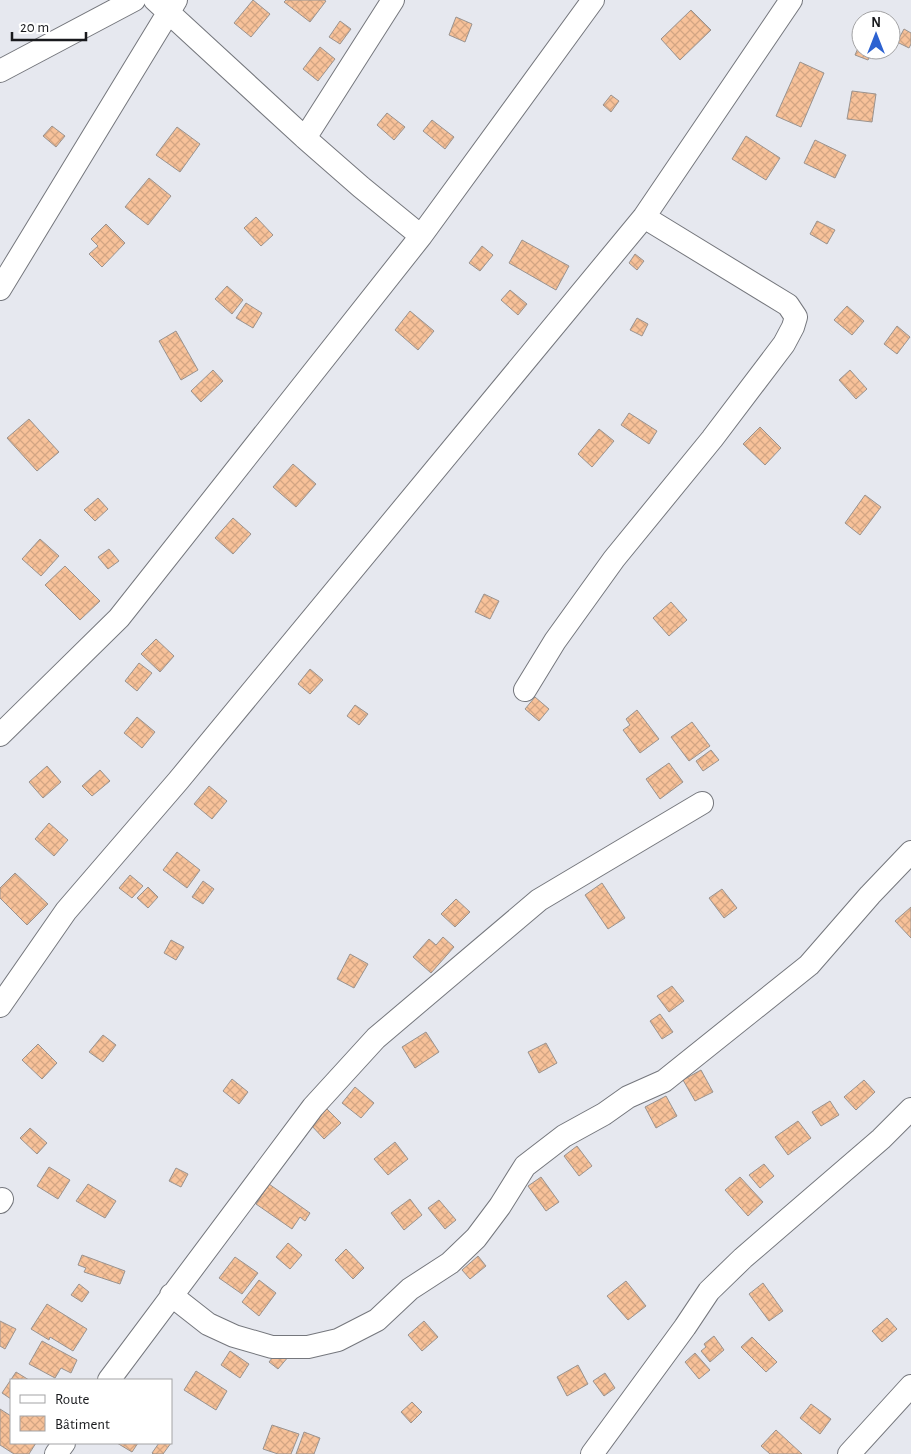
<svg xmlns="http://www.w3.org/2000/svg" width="911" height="1454" font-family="'Alegreya Sans',sans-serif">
<defs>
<pattern id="building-cross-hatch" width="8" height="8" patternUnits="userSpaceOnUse" patternTransform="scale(1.25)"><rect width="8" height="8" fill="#f7c199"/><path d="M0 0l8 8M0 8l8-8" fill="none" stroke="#d3a583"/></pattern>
</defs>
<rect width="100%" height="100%" fill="#e6e8ef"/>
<path fill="url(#building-cross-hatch)" stroke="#9a938f" d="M253 0 270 14 251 37 234 23Z
M286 0H324L326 1 310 22 284 2Z
M691 10 711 30 680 60 661 39Z
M456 17 472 24 465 42 449 35Z
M340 21 351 29 340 44 329 37Z
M904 29 911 33V44L909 48 897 42Z
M861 41V50H885L881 58 871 54 868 60 855 55Z
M320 47 335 59 318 81 303 69Z
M800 62 824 73 801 127 776 116Z
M852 91 876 94 872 122 847 119Z
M611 95 619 101 611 112 603 105Z
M387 113 405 127 394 140 377 125Z
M432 120 454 137 445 149 423 131Z
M52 126 65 136 56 147 43 136Z
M177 127 200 144 180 172 156 155Z
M746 136 780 158 766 180 732 159Z
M815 140 846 155 835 178 804 163Z
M149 178 171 196 148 225 125 207Z
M256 217 273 235 261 246 244 228Z
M817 221 835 230 827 244 810 234Z
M106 224 125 243 102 267 89 254 98 246 91 239Z
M522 240 569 266 556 290 509 263Z
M482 246 493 255 480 271 469 263Z
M635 254 644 261 637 270 629 263Z
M227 286 243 300 232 314 215 299Z
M510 290 527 304 518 315 501 300Z
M246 303 262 313 253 328 236 318Z
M847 306 864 321 852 335 834 320Z
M410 311 434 331 418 350 395 330Z
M637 318 648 324 642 336 630 330Z
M897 326 910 337 897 354 884 344Z
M176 331 198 370 181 380 159 341Z
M213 370 223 381 201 402 191 391Z
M850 370 867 389 856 399 839 380Z
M629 413 657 431 649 444 621 425Z
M29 419 59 452 37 471 7 438Z
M760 427 781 448 765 465 743 444Z
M599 429 614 441 592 467 578 454Z
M293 464 316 484 296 507 273 487Z
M865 495 881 507 860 535 845 523Z
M98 498 108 509 95 521 84 510Z
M233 518 251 534 233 554 215 538Z
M40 539 59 556 41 576 22 559Z
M109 549 119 561 108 569 98 557Z
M65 566 100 601 80 620 45 585Z
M484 594 499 601 490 619 475 612Z
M671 602 687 620 669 636 653 618Z
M156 639 174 656 160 672 141 654Z
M139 663 152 673 137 691 125 681Z
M310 669 323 680 310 694 298 684Z
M535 697 549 709 539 721 525 709Z
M355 705 368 714 359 725 347 716Z
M637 710 659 739 640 753 623 730 630 725 626 719Z
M137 717 155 732 142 748 124 733Z
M692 722 710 746 689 761 671 737Z
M711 750 719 760 703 771 696 761Z
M669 763 683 782 660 799 646 779Z
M47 766 61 782 43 798 29 782Z
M100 770 110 781 92 796 82 786Z
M209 786 227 801 212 819 194 804Z
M49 823 68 840 54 856 35 839Z
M177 852 200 870 187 888 163 870Z
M15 873 48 904 27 925 0 898V888Z
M130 875 143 886 132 898 119 888Z
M203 881 214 889 203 904 192 897Z
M602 883 625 918 608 929 585 895Z
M148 887 158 897 148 908 137 898Z
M722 889 737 908 724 918 709 898Z
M456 899 470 912 455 927 441 914Z
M911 907V938L895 921Z
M443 937 454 947 431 973 413 957 429 939 436 945Z
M171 940 184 947 176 960 164 953Z
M350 954 368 964 354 988 337 979Z
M672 986 684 1001 669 1012 657 996Z
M660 1014 673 1032 662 1039 650 1021Z
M426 1032 439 1052 415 1068 402 1047Z
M103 1035 116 1045 103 1062 89 1052Z
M546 1043 557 1063 539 1073 528 1052Z
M38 1044 57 1063 42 1079 22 1060Z
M701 1070 713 1092 695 1101 683 1080Z
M232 1079 248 1092 239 1104 223 1091Z
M864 1080 875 1092 856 1110 844 1097Z
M355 1087 374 1103 361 1118 342 1103Z
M666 1096 677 1116 656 1128 645 1107Z
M830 1101 839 1115 821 1126 812 1112Z
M326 1108 341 1123 324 1139 310 1124Z
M798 1121 811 1138 788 1155 775 1137Z
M30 1128 47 1143 37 1154 20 1138Z
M395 1142 408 1159 388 1175 374 1159Z
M577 1146 592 1166 579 1176 564 1156Z
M764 1164 774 1176 760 1188 749 1175Z
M49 1167 70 1180 58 1199 37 1186Z
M176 1168 188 1174 181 1187 169 1181Z
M541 1177 559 1202 546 1211 528 1186Z
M740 1177 763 1202 748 1216 725 1190Z
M88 1184 116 1201 105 1218 76 1201Z
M269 1184 310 1213 305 1221 300 1217 292 1229 256 1204Z
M410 1199 422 1215 404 1230 391 1213Z
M439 1200 456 1220 445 1229 428 1208Z
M288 1243 302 1255 290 1269 276 1257Z
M346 1249 364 1268 353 1279 335 1260Z
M82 1255 125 1271 120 1284 84 1272 86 1268 78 1265Z
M478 1256 486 1266 470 1279 462 1270Z
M235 1257 258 1273 242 1294 219 1278Z
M259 1280 276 1293 259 1316 242 1302Z
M626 1281 646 1306 628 1320 607 1296Z
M763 1283 783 1311 769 1321 749 1294Z
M79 1284 89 1292 82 1302 71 1295Z
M47 1304 87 1329 73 1351 50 1337 49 1340 31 1329Z
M887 1318 897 1329 882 1342 872 1331Z
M0 1321 16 1329 5 1349 0 1346Z
M424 1321 438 1337 422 1351 408 1335Z
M714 1336 724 1350 710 1362 701 1351 706 1347 704 1344Z
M752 1337 777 1362 766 1372 741 1347Z
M42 1341 77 1360 71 1373 61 1368 55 1378 29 1364Z
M279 1349 289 1356 278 1369 269 1362Z
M230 1351 249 1364 240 1378 221 1365Z
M695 1353 710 1370 699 1379 685 1362Z
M578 1365 588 1384 567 1396 557 1377Z
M196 1371 227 1391 216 1410 184 1390Z
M16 1372 29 1380H11V1399L2 1393Z
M605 1373 615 1388 604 1396 593 1381Z
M412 1402 422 1412 411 1423 401 1412Z
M811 1404 831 1419 820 1434 800 1418Z
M0 1409 11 1416V1443H36L29 1454H14L0 1445Z
M272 1425 299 1434 291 1454H278L263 1449Z
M776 1430 802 1454H770L761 1446Z
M304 1432 320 1438 314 1454H296Z
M117 1443H138L132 1452Z
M159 1443H171L163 1454H153L152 1453Z"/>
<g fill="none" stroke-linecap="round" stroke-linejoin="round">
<g stroke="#75777d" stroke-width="24">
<path id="minor" d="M155 0 305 138 361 187 421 236
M0 71 134 0
M305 138 393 0
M0 289 176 0
M525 690 555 641 614 559 712 439 784 344 793 327 796 317 788 305 644 217
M0 735 119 618 421 236 593 0
M0 1006 66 911 178 781 644 217 791 0
M0 1202 2 1199
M171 1295 208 1324 234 1336 272 1347H308L338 1340 377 1320 410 1289 450 1263 476 1238 500 1206 525 1166 564 1136 604 1114 628 1097 664 1081 809 965 870 895 911 852
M109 1380 313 1107 376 1038 539 900 702 803
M56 1454 64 1443
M592 1454 685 1327 709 1291 743 1258 881 1139 911 1109
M849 1454 911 1386"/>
</g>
<use href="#minor" stroke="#fff" stroke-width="22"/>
</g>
<rect x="10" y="1379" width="162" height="65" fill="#ffffff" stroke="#a3a3a5"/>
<rect x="20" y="1395" width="25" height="8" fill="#ffffff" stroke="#a3a3a5"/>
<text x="55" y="1404" font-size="15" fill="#191a1d">Route</text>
<rect x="20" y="1416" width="25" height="15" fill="url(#building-cross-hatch)" stroke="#a3a3a5"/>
<text x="55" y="1429" font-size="15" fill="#191a1d">Bâtiment</text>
<g transform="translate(876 35)"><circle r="24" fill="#ffffff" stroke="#a3a3a5"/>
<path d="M0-4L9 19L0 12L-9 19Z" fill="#2d62d1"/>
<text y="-8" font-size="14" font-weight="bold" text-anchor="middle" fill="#191a1d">N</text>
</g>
<path d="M12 32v8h74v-8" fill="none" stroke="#191a1d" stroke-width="2.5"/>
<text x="20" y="32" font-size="15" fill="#191a1d" stroke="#ffffff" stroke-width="4" paint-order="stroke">20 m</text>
</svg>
